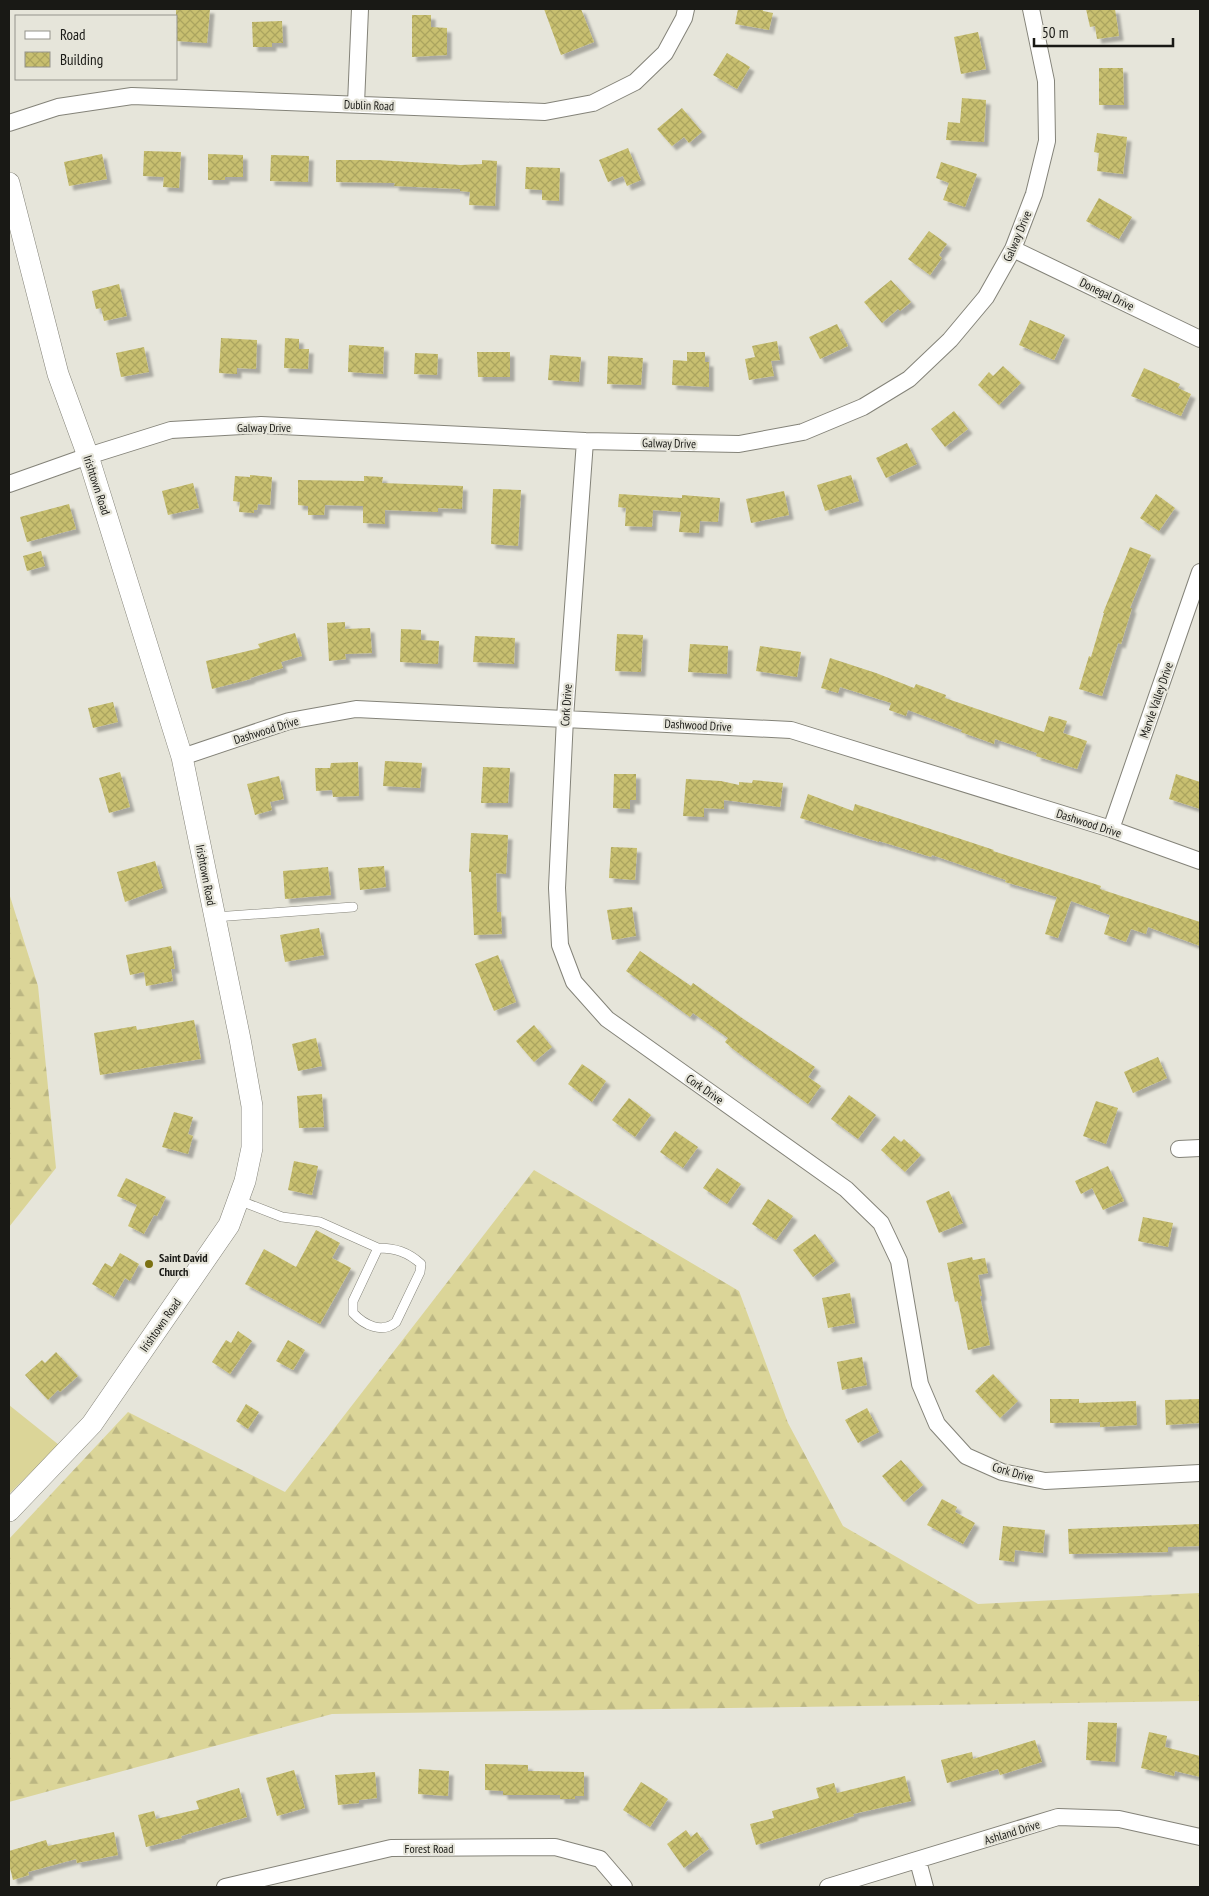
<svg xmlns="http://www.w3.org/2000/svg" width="1209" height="1896" font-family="'PT Sans Narrow',sans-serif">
<defs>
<pattern id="forest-firs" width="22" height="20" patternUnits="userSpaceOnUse" patternTransform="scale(1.25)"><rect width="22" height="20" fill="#dbd598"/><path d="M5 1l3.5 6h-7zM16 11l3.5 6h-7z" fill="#bbb682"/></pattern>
<pattern id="building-cross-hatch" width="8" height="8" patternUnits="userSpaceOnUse" patternTransform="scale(1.25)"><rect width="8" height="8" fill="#c8bf6f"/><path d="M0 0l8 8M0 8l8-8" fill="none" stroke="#aba45f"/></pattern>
<filter id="shadow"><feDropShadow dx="4.5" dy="4.5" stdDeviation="1" flood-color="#0004"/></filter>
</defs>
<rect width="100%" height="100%" fill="#e6e5da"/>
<path fill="url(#forest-firs)" d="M9 893 38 986 56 1168 9 1227Z
M534 1170 739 1291 788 1423 843 1526 978 1604 1200 1593V1701L332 1714 9 1802V1539L128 1412 285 1492Z"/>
<path fill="#dbd598" d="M9 1405 59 1445 9 1494Z"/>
<path fill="url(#building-cross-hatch)" filter="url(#shadow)" d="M176 9H210L207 43 176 41Z
M544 9H581L594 42 561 55Z
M738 9H763V11L773 13 769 30 735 24Z
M1086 9H1115L1119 36 1097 39 1095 26 1090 27Z
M412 15H431V27L447 28V55L412 57Z
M282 21 283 43H272V47H253L252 22Z
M978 32 986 69 961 74 954 37Z
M727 53 750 67 737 89 713 75Z
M1099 68H1123L1124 105H1099Z
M962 98 986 100 984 142 946 140 948 122 960 123Z
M682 108 702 132 689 143 684 137 672 146 657 129Z
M1097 133 1127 137 1123 174 1097 171 1099 153 1094 152Z
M628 148 641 180 627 186 623 176 608 182 599 160Z
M144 151 181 152 179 188 163 187 164 177 143 176Z
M102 154 107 179 69 186 64 162Z
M208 154 243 155V177H225V180H208Z
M271 155 309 156 308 182 270 181Z
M336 160H377L461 165 482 164V160L497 161 495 206 469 205 470 192 460 191V189L394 186 395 183 336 182Z
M941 162 977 174 965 207 943 200 949 183 936 178Z
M526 167 560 168 559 201 542 200V190L525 189Z
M1099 198 1132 217 1119 239 1086 221Z
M929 231 947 244 939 255 942 258 930 275 908 259Z
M891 280 911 302 900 311 898 309 882 323 864 302Z
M119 284 127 316 104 321 101 308 96 309 92 291Z
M1030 320 1065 335 1054 360 1019 345Z
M837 324 848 346 820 359 809 337Z
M221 338 257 340 256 369 237 368V374L219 373Z
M285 338 299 339V349H309L308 369 284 368Z
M777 341 780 360 771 361 774 376 749 380 745 359 755 357 752 346Z
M349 345 384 347 383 374 348 372Z
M144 347 149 372 121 377 116 353Z
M477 352H510V377H478Z
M687 352H705V362H709V387L672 385 673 360 687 361Z
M415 353 438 354 437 375 414 374Z
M550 355 581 357 579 382 548 380Z
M608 356 643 358 641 385 607 384Z
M1003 366 1021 383 999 405 978 385 989 372 993 376Z
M1144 368 1180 384 1178 388 1191 394 1181 416 1131 396Z
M954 411 968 429 945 447 931 429Z
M907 443 917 464 886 478 876 458Z
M250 475 272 477 270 505 258 504 257 510H254V513L239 512 240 502 233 501 235 476 250 477Z
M851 475 859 501 825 511 817 485Z
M364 476 383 477 382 483 463 486 462 509 438 508V512L385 510V524L363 523V506L325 505 324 515H308V506L298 505V480L364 481Z
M193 483 199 508 168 515 162 491Z
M493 489 521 490 518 546 491 544Z
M784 491 789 515 751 523 746 499Z
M619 494 682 498V495L720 498 718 522 700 521 699 533 679 532 681 512 653 510 652 527 625 526 626 508 618 507Z
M1156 494 1175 508 1159 531 1140 518Z
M69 504 76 529 27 542 20 517Z
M1130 547 1151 555 1130 608H1132L1121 644 1118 643 1102 696 1079 689 1089 656 1091 657 1104 613H1103Z
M41 551 45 566 27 571 23 556Z
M345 622V629L370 628 372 653 345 654 346 659 329 661 327 623Z
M401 629 421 630V640L439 641 438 664 400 662Z
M295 633 302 656 281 662 283 668 250 678 251 679 212 689 206 661 260 648 258 644Z
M617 634 643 635 641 672 615 671Z
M475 636 515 638 514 664 473 662Z
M690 644 728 646 727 674 688 672Z
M760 646 801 652 797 677 756 671Z
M830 658 876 673 914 688 916 684 946 695 945 698 1044 732 1049 716 1067 721 1063 733 1087 741 1077 769 1036 756 1037 753 995 739 994 744 961 732 962 730 908 710 906 716 889 710 891 703 840 687 838 693 821 688Z
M113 702 118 722 93 728 88 708Z
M385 761 422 763 420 788 383 786Z
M358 762 359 796 333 797 332 790 316 791 315 768H330L331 763Z
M483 767 510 768 508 803H481Z
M120 772 130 807 109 813 99 778Z
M614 774H636V800H630V809L613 808Z
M1176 774 1200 782V809L1169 799Z
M279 776 284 799 270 802 272 810 255 815 247 784Z
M686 779 721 781 739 785V782L752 783 753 780 783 783 780 807 724 800V809L704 808V817L683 816Z
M808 794 853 811 855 804 994 850 993 851 1101 886 1100 889 1200 922V946L1148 927 1146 934 1131 929 1126 942 1104 934 1110 915 1071 901 1058 938 1045 934 1057 897 1005 882 1006 880 932 855 931 857 879 841V842L800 818Z
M471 833 508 835 506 874 496 873 497 912H501L502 934 474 935 471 872H469Z
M611 847 637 848 635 880 609 878Z
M155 861 163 888 125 902 117 872Z
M384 866 386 887 360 890 358 868Z
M328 867 331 895 285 899 283 871Z
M632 907 636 936 612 940 607 910Z
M319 928 324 955 285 962 280 935Z
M171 946 175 969H171L173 981 146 986 144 972 130 975 126 955Z
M640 951 691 986 693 983 742 1018 815 1067 808 1077 821 1086 808 1104 733 1049 725 1042 728 1038 693 1013 690 1017 626 971Z
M498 955 516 1002 494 1011 475 964Z
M194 1020 201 1059 100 1075 94 1033 136 1026 137 1030Z
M534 1025 552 1047 534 1062 516 1041Z
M316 1038 322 1066 298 1071 292 1044Z
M1158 1057 1167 1078 1133 1093 1124 1072Z
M582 1064 606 1081 592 1102 568 1084Z
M322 1094 324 1127 299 1128 297 1096Z
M849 1095 876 1115 858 1139 831 1119Z
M629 1098 651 1115 635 1137 612 1120Z
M1096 1101 1118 1108 1106 1144 1083 1136Z
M174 1112 193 1117 188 1134 193 1136 188 1154 162 1147Z
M675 1131 698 1147 683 1168 660 1152Z
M894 1136 901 1142 904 1139 921 1155 905 1172 881 1150Z
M294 1161 318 1166 312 1195 288 1190Z
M1108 1166 1124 1201 1103 1210 1092 1188 1081 1194 1075 1181Z
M717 1168 741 1184 727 1204 703 1188Z
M126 1178 166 1197 157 1216 154 1215 144 1234 128 1226 137 1205 117 1196Z
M949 1191 963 1223 939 1233 926 1201Z
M768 1199 793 1216 776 1240 752 1224Z
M1143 1217 1173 1223 1168 1247 1138 1241Z
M316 1230 340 1243 332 1258 351 1268 320 1324 245 1284 264 1249 296 1267Z
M815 1234 835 1261 813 1277 793 1250Z
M120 1253 139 1264 130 1281 125 1278 114 1297 92 1284 105 1263 112 1267Z
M972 1257 973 1260 985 1258 988 1273 978 1275 982 1296H980L990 1345 968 1350 958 1301 955 1302 947 1263Z
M850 1293 855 1323 828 1328 822 1298Z
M238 1331 252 1341 230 1374 212 1362 226 1340 231 1343Z
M288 1340 305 1350 293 1370 276 1361Z
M56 1352 78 1376 60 1392 58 1390 48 1400 25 1375 42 1360 45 1363Z
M862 1357 867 1385 842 1390 837 1362Z
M993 1374 1018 1401 1000 1418 975 1391Z
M1050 1399H1079V1403L1136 1401 1137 1425 1100 1427V1422L1050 1423Z
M1200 1399V1423L1166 1425 1165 1400Z
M246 1404 259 1412 248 1429 236 1421Z
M867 1408 879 1432 858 1443 845 1420Z
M901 1460 923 1485 904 1502 882 1476Z
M942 1499 957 1507 955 1512 975 1523 963 1544 927 1525Z
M1200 1524V1546L1168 1547V1552L1069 1554 1068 1529Z
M1003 1526 1045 1530 1043 1553 1015 1550 1014 1562 999 1560Z
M1088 1722 1117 1723 1115 1762 1086 1760Z
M1149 1732 1167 1736 1165 1747 1200 1756V1777L1175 1771 1174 1776 1141 1768Z
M1035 1740 1042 1762 1000 1775 998 1769 947 1783 941 1760 972 1752 973 1759Z
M485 1764 528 1765V1771L584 1772V1796H575V1799H560V1795H503V1791L485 1790Z
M419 1769 449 1771 448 1796 418 1794Z
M294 1770 305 1808 277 1816 266 1778Z
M375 1772 377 1798 359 1800V1803L338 1805 335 1775Z
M905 1776 911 1801 853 1814 854 1816 756 1845 750 1824 774 1818 772 1811 819 1798 816 1788 834 1783 837 1793Z
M641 1782 668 1799 650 1827 623 1810Z
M239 1788 247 1817 181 1836 182 1838 146 1847 138 1815 154 1811 156 1819 199 1809 196 1801Z
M686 1830 691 1837 697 1832 709 1849 684 1868 667 1844Z
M114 1832 118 1855 77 1863 76 1859 28 1872 29 1875 13 1880 9 1864V1851L46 1840 48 1846Z"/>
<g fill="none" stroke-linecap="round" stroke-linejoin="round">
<g stroke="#848379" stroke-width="10">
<path id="service" d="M215 917 353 907
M238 1200 282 1217 320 1222 378 1248 353 1301V1313C364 1325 382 1334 396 1322L420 1272 421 1264C408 1252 395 1248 378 1248"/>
</g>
<g stroke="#848379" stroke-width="18">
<path id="minor" d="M356 104 360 9
M9 123 58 107 132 96 545 112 593 103 635 82 665 53 684 18 686 9
M1013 249 1200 339
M585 441 565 718 557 888 560 945 574 982 607 1019 846 1189 881 1223 899 1261 920 1384 937 1424 966 1456 1002 1472 1045 1481 1200 1473
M9 484 88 456 171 430 261 425 585 441 739 444 803 432 863 407 909 379 950 340 986 297 1013 249 1034 194 1047 141 1046 81 1031 9
M182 757 289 721 356 709 791 730 1111 829 1200 861
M1111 829 1200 572
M1179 1149 1200 1148
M918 1861 925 1887
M225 1887 391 1848 555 1847 600 1859 624 1887
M828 1887 1058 1817 1119 1819 1200 1837"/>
</g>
<g stroke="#848379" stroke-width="22">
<path id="tertiary" d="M9 183 58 374 88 456 182 757 240 1039 252 1106V1148L245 1181 229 1225 92 1424 9 1511"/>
</g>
<use href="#service" stroke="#fff" stroke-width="9"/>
<use href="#minor" stroke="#fff" stroke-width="16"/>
<use href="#tertiary" stroke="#fff" stroke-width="21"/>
</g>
<circle fill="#7b7112" stroke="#e6e5da" stroke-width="2" cx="149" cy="1264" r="5"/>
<g text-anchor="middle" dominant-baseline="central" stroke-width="4.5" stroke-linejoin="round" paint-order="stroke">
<g font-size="12" fill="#191915" stroke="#e6e5da">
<text transform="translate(369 105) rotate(2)">Dublin Road</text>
<text transform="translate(1017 236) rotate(-67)">Galway Drive</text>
<text transform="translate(1107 294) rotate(26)">Donegal Drive</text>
<text x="264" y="427">Galway Drive</text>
<text transform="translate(669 443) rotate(1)">Galway Drive</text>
<text transform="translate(97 485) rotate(72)">Irishtown Road</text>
<text transform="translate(1156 700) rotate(-71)">Marvle Valley Drive</text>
<text transform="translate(566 705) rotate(-86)">Cork Drive</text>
<text transform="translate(698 725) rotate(3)">Dashwood Drive</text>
<text transform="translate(266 730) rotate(-17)">Dashwood Drive</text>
<text transform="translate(1089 823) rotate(18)">Dashwood Drive</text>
<text transform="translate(206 875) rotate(79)">Irishtown Road</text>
<text transform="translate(705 1089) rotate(35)">Cork Drive</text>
<text transform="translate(160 1325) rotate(-55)">Irishtown Road</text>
<text transform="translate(1013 1472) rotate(16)">Cork Drive</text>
<text transform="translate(1012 1832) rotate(-17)">Ashland Drive</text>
<text x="429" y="1848">Forest Road</text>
</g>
<g font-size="12" font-weight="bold" fill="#191915" stroke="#e6e5da" text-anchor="start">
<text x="159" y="1257">Saint David<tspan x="159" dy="14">Church</tspan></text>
</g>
</g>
<rect width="1209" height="1896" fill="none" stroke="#191915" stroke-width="20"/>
<rect x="15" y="15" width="162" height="65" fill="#e6e5da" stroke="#94938b"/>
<rect x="25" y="31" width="25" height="8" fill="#ffffff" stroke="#94938b"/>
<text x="60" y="40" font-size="15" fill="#191915">Road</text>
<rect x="25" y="52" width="25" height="15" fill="url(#building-cross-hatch)" stroke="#94938b"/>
<text x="60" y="65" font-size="15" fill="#191915">Building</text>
<path d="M1034 38v8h139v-8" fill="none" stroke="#191915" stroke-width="2.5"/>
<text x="1042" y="38" font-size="15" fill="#191915" stroke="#e6e5da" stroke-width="4" paint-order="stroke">50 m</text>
</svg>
